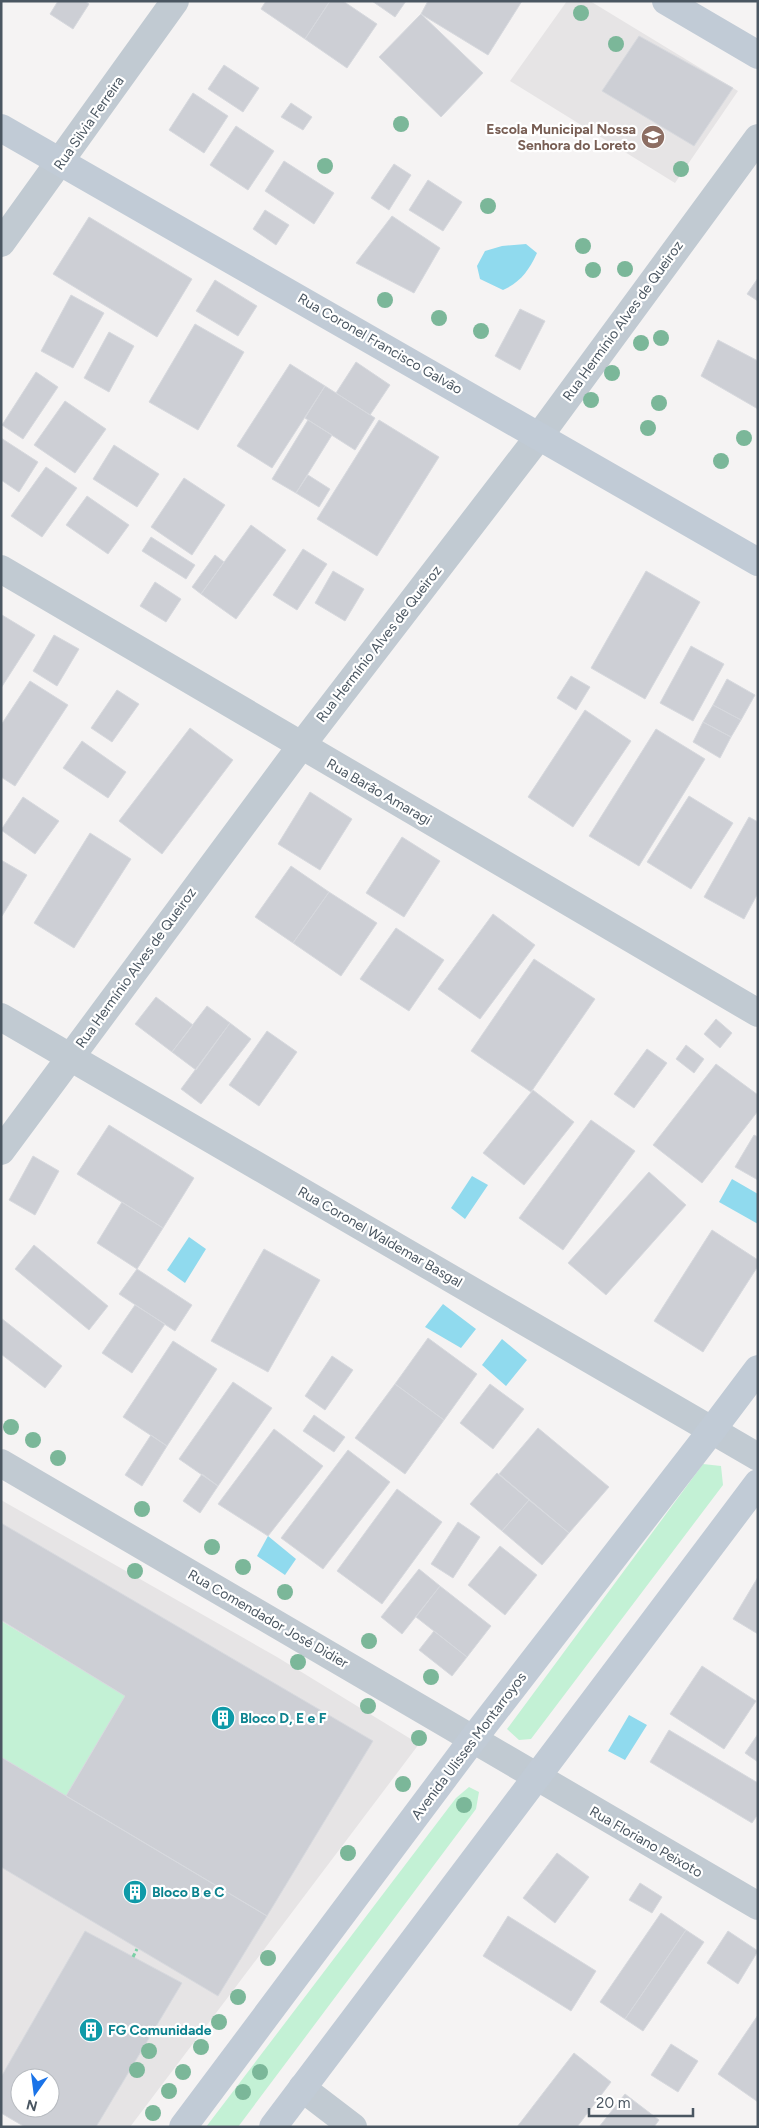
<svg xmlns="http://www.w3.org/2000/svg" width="759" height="2128" font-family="Figtree,sans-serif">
<rect width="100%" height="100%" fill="#f5f3f3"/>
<path fill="#e6e4e5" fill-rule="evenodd" d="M567 1H590L738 91 675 183 510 81Z
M1 1500 277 1657 419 1744 130 2127H25L1 2113ZM20 2078H50V2108H20Z"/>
<path fill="#c3f1d5" d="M703 1464 721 1466 723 1485 531 1739 519 1740 507 1729Z
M1 1621 125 1696 66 1796 1 1757Z
M469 1787 479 1792 476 1809 238 2127H206L456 1798Z"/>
<path fill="#90daee" d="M526 244 537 253C529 270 521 282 503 290L480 279 477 266 485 251 502 246Z
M472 1176 488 1185 465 1219 451 1208Z
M732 1179 758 1194V1224L719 1202Z
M189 1237 206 1249 185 1283 167 1270Z
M443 1304 476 1329 461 1348 425 1327Z
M502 1339 527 1360 506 1386 482 1365Z
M268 1536 296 1559 285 1575 257 1556Z
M629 1715 647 1725 625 1760 608 1751Z"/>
<path fill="#cdcfd5" stroke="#d7d9de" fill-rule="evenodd" d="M58 1H85L89 4 73 29 50 14Z
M266 1H330L305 39 261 9Z
M330 1H343L377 24 347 68 305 39Z
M372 1H406L395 17Z
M428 1H522L488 55 421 14Z
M421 14 483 73 441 117 379 57Z
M639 36 733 88 694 146 602 91Z
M224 65 259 88 243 112 208 89Z
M193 93 228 116 204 153 169 130Z
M291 103 312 117 303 130 281 117Z
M236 126 274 151 248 190 210 165Z
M284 161 334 193 314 224 265 191Z
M394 164 411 175 389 210 371 198Z
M428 180 462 202 443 231 409 210Z
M265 210 289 225 276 245 253 229Z
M392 216 440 248 414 293 356 263Z
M89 217 192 279 157 337 53 274Z
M758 278V301L747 294Z
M215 280 257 306 238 336 196 311Z
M71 295 104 313 73 368 41 351Z
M520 309 545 321 520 370 495 356Z
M195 324 244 352 198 430 149 402Z
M109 332 134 346 109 392 84 378Z
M718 340 758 361V409L701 376Z
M356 362 390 385 370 415 336 393Z
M290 364 325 386 272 468 237 446Z
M36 372 58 387 23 439 2 425Z
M325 386 375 418 355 450 305 418Z
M65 401 106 429 75 473 34 445Z
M308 420 332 435 296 493 272 479Z
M379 420 439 457 377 556 317 519Z
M1 438 38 462 19 492 1 480Z
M114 445 159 474 137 507 93 479Z
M46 467 77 488 42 537 11 516Z
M308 475 330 489 319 507 296 493Z
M184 478 225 505 192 555 151 527Z
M87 496 129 525 108 554 66 525Z
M251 525 286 550 236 619 201 594Z
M151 537 195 565 186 579 142 551Z
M303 549 327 564 297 610 273 595Z
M215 555 224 562 201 594 192 587Z
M333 571 364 589 345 621 315 603Z
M646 571 700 602 645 699 591 668Z
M155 582 181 599 166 622 140 606Z
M2 615 35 635 1 688V617Z
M54 635 79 649 57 686 33 671Z
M691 646 724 664 693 721 660 703Z
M571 676 590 687 576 710 557 698Z
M727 679 755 695 741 720 713 705Z
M30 681 68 705 15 786 1 777V725Z
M117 690 139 704 112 742 91 728Z
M713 705 741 720 731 737 703 722Z
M585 710 631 741 573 827 528 797Z
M703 722 731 737 720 758 693 742Z
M190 728 233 760 162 854 119 821Z
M656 729 705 759 639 866 589 836Z
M82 741 126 772 108 798 63 768Z
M310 792 352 819 320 870 278 844Z
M689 796 733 823 691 889 647 862Z
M23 797 59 821 35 854 1 830Z
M749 817 758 822V893L744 919 704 897Z
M90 833 131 859 74 948 34 923Z
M402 837 440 861 404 917 366 893Z
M1 860 27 875 2 916 1 915Z
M291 866 329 892 293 943 255 917Z
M329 892 377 923 341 976 293 943Z
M493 914 535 945 480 1019 438 989Z
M396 928 444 960 409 1011 360 979Z
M534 959 595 999 531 1092 471 1051Z
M156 997 193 1025 172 1052 135 1024Z
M207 1006 230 1023 196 1070 172 1052Z
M716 1019 732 1033 720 1048 704 1034Z
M230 1023 251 1039 201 1104 181 1089Z
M267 1031 297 1052 259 1106 229 1085Z
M686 1045 704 1059 694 1073 676 1059Z
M647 1049 667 1063 634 1108 614 1094Z
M716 1064 758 1095V1111L702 1183 653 1145Z
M533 1090 574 1122 524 1185 483 1153Z
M591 1120 635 1151 563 1250 519 1218Z
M109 1125 194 1178 163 1228 77 1174Z
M754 1135 758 1137V1180L735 1167Z
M33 1156 59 1171 35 1215 9 1200Z
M649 1172 686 1205 606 1295 568 1263Z
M122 1202 163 1228 137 1269 97 1243Z
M712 1230 758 1260V1266L703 1352 654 1321Z
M34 1245 108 1306 89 1330 15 1269Z
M264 1249 320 1280 268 1372 211 1341Z
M137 1269 192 1305 175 1331 119 1294Z
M135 1305 165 1324 132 1373 102 1353Z
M1 1318 62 1366 45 1388 1 1354Z
M428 1338 477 1374 444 1420 395 1384Z
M173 1341 217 1369 167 1446 123 1417Z
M332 1356 353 1370 325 1410 305 1396Z
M233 1382 272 1408 218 1486 179 1459Z
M395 1384 444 1420 405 1474 355 1438Z
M490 1384 524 1409 493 1449 460 1423Z
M314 1415 345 1437 334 1452 303 1431Z
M538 1428 609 1487 569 1533 499 1474Z
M274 1429 323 1466 268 1536 218 1504Z
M151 1435 167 1446 142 1486 125 1475Z
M348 1450 390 1482 323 1569 281 1538Z
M497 1473 529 1500 502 1531 470 1504Z
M202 1474 218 1486 200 1513 183 1501Z
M397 1489 442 1522 382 1604 337 1571Z
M529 1500 569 1533 542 1565 502 1531Z
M458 1522 480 1537 453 1578 431 1564Z
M1 1523 373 1741 267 1916 66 1796 125 1696 1 1620Z
M500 1546 537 1575 505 1615 468 1585Z
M419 1569 440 1586 402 1634 381 1617Z
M758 1577V1634L733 1619Z
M440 1586 491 1626 467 1657 416 1617Z
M434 1631 467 1657 452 1676 419 1650Z
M702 1666 756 1701 724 1749 670 1714Z
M669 1730 758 1783V1814L752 1823 650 1762Z
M758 1734V1762L745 1753Z
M1 1757 267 1916 218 1996 1 1867Z
M557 1853 589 1877 555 1923 523 1898Z
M640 1883 662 1897 652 1913 629 1900Z
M661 1913 686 1930 625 2019 600 2002Z
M508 1916 596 1971 571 2011 483 1956Z
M686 1930 704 1942 643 2031 625 2019Z
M85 1931 182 1983 96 2127H25L1 2113V2077ZM20 2078H50V2108H20Z
M728 1931 758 1951 738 1984 707 1963Z
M758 2015V2102L718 2074Z
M671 2044 698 2061 678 2092 651 2075Z
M574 2053 611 2082 577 2127H517Z
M625 2094 659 2120 654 2127H599Z"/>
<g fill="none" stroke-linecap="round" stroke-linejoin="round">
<path stroke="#7ad0a6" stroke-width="3" stroke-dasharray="4 2.5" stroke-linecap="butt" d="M133 1957 137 1949"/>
<path stroke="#c1cad2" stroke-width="28" d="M1 243 175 1
M1 569 758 1013
M1 1017 758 1457
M1 1151 301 746 540 435 758 138
M1 1463 758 1906
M302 2088 353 2127"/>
<path stroke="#c1cbd6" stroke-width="28" d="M666 1 758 55
M1 128 758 562
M183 2127 473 1739 712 1430 758 1369
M273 2127 758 1483"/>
</g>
<g fill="#7bb799">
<circle cx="581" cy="13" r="8"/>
<circle cx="616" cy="44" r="8"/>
<circle cx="401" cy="124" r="8"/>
<circle cx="325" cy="166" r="8"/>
<circle cx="681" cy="169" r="8"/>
<circle cx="488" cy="206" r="8"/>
<circle cx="583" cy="246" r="8"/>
<circle cx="625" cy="269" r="8"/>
<circle cx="593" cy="270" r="8"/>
<circle cx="385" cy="300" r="8"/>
<circle cx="439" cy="318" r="8"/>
<circle cx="481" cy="331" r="8"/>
<circle cx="661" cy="338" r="8"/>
<circle cx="641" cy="343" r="8"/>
<circle cx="612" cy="373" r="8"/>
<circle cx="591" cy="400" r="8"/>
<circle cx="659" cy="403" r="8"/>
<circle cx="648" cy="428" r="8"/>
<circle cx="744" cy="438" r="8"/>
<circle cx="721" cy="461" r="8"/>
<circle cx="11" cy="1427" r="8"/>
<circle cx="33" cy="1440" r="8"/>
<circle cx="58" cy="1458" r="8"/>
<circle cx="142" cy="1509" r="8"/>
<circle cx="212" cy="1547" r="8"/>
<circle cx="243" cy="1567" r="8"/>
<circle cx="135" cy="1571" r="8"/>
<circle cx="285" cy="1592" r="8"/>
<circle cx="369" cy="1641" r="8"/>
<circle cx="298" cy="1662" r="8"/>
<circle cx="431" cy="1677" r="8"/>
<circle cx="368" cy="1706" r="8"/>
<circle cx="419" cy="1738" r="8"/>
<circle cx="403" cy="1784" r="8"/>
<circle cx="464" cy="1805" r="8"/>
<circle cx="348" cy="1853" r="8"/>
<circle cx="268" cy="1958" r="8"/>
<circle cx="238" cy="1997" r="8"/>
<circle cx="219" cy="2022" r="8"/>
<circle cx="201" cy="2047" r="8"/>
<circle cx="149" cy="2051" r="8"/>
<circle cx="137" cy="2070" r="8"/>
<circle cx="183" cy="2072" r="8"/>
<circle cx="260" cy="2072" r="8"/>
<circle cx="169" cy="2091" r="8"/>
<circle cx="243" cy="2092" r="8"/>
<circle cx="153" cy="2113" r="8"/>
</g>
<defs>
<g id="school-disc" transform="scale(1.25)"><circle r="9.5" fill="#8d6e63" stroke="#fff"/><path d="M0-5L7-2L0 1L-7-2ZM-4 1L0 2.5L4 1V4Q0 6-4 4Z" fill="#fff"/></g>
<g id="building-disc" transform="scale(1.25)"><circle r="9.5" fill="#0f9aa8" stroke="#fff"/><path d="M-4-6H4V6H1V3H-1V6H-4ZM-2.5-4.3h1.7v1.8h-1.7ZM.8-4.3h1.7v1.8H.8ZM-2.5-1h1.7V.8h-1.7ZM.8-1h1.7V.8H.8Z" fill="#fff"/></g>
</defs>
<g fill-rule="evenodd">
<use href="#school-disc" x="653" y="137"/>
<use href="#building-disc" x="223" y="1718"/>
<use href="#building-disc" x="135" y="1892"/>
<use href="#building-disc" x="91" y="2030"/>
</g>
<g text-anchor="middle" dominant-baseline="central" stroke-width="4.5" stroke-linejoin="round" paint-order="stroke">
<g font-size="14" fill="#4a5661" stroke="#fff">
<text transform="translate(89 123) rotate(-55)">Rua Silvia Ferreira</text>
<text transform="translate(623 321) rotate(-54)">Rua Hermínio Alves de Queiroz</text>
<text transform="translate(380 344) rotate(30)">Rua Coronel Francisco Galvão</text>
<text transform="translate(379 644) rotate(-52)">Rua Hermínio Alves de Queiroz</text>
<text transform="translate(379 792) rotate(30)">Rua Barão Amaragi</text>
<text transform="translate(136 968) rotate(-54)">Rua Hermínio Alves de Queiroz</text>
<text transform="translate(380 1237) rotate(30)">Rua Coronel Waldemar Basgal</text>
<text transform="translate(268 1619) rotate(30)">Rua Comendador José Didier</text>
<text transform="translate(469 1746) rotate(-53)">Avenida Ulisses Montarroyos</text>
<text transform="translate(646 1842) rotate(30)">Rua Floriano Peixoto</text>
</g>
<g font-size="14" font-weight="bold" fill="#785e54" stroke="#fff" text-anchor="end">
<text x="636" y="129">Escola Municipal Nossa<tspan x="636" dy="16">Senhora do Loreto</tspan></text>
</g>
<g font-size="14" font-weight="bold" fill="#0d838f" stroke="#fff" text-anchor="start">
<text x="240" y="1718">Bloco D, E e F</text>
<text x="152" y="1892">Bloco B e C</text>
<text x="108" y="2030">FG Comunidade</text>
</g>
</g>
<rect width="759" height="2128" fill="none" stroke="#4a5661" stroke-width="5"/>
<g transform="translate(35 2093) rotate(194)"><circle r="24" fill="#ffffff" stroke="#b7bbc0"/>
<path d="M0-4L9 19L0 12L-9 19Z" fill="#1a73e8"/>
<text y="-8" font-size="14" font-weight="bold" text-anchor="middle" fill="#4a5661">N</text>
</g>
<path d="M589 2108v8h104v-8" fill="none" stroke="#4a5661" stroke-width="2.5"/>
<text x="596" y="2108" font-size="15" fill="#4a5661" stroke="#ffffff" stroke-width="4" paint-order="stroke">20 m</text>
</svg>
